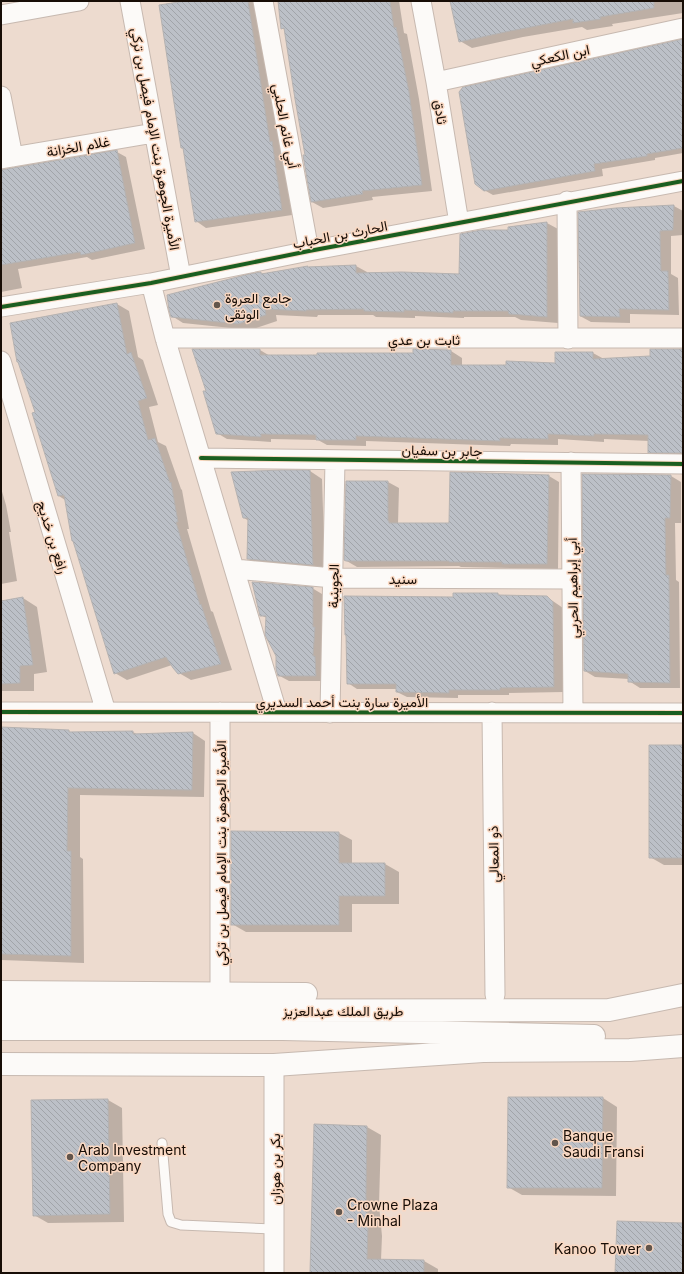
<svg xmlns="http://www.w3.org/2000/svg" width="684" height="1274" font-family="Inter,Vazirmatn,sans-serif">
<defs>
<pattern id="building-back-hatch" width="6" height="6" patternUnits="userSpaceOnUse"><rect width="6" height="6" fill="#bcc0c7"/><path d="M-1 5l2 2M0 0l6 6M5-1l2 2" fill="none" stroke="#a1a4a9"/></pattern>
</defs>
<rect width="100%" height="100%" fill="#eddbcf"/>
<path fill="#0003" d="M191 1H257L282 148 292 215 206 228 196 221 184 149 182 148Z
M279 1H399L404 33 407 34 419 99 432 191 372 197 373 200 323 208 312 202 306 156 285 30 282 28Z
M451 1H683V13L612 24 613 26 587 30 582 27 523 37 472 48 460 41Z
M683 40V153L655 158V160L602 169 603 176 493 195 484 190Z
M117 152 126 157 145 249 92 260 87 257 18 269 22 288 1 292V170Z
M674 206 683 211V235L671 236V274L678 278 679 315 630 314V323L591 322 580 316 616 209Z
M547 223 558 229V323L521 320 515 317H464V318L415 316V318L376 317 373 315H318L317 317 276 315 277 321 250 330 183 323 172 316 261 273 263 274 307 267 309 268 356 266 367 272V274L460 275 509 231Z
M117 304 129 311 138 357 143 360 158 405 149 407 158 442 166 446 181 489 182 490 189 529H187L211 611 213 612 232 670 191 680 179 673 172 665 127 680 115 673 65 500 59 496 11 324Z
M683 349V458H659L649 452V441L604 439V442L558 439V445L511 444 510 446 366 441V446L327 445 318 440 271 439V442L227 439 217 433 208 392 260 350 270 356 414 354V350L451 351 462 358V366L556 364V353H593L604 359 651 357Z
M310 471 322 479 325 572 261 566 248 558 249 521 244 518Z
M549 476 559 482 558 569 461 567 459 566 357 567 345 560 388 482 399 488 398 524H450Z
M671 476 681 482V523H675L676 580 679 582 680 688H640L629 681V679L595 677 585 671Z
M1 488 6 505 11 532H9L17 581 1 584Z
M312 588 322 594V632L325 681H289L278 675 277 656 267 618 260 615Z
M498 594 502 596 547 597 563 608 564 692 509 693V695H458V698L407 697 397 692V689H357L348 683 454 598Z
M23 598 37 607 47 672 34 674V691H1V602Z
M1 728 68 731 72 733 133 732 138 735 193 733 205 741 204 797 80 795V857L83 859 84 963 1 960Z
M683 746V865H664L650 857Z
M339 833 352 840V864H385L399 872V904H352V932H246L232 924Z
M603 1098 617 1107 616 1196 522 1195 508 1187Z
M108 1100 122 1108 124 1222 48 1223 34 1215Z
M315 1125 367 1127 381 1135 379 1205 382 1236 381 1260 424 1261 438 1269V1273H311Z"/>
<path fill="url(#building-back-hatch)" stroke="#b5b2b1" d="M185 1H248L270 142 272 141 282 210 195 222 183 148H181L159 5Z
M278 1H390L394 28 396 27 409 92 422 185 362 191 363 194 311 202 303 155H305L295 99 284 28 281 29Z
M450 1H654V8L600 17 601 19 573 23V19L510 31 459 42Z
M683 39V148L647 154V156L594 164 595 171 484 191 475 184 459 92 463 87Z
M117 150 135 243 81 255 80 252 1 265V170Z
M674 205 673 230 660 231 661 271H668L669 310 619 309 620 317 580 316 578 212 616 208Z
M547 222V317L509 314 508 311H453V313L404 310V312L364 311V309L306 310V311L265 309 266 315 238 324 171 317 169 310 167 295 249 274 261 272V274L308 266 307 267 356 265V273L402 272 459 274 460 234 481 230H508V227Z
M117 303 127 354 131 352 147 398 138 401 148 440 155 438 170 483 171 482 178 522H176L200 605 201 604 221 664 178 674 173 668 166 657 114 674 73 541H72L64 495 58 496 32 413 35 412 18 362H17L10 323Z
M192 349H260V355H317V353H413V349L451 350V365H506V361L555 363V352H593V359L650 356V349H683V453H648V435L594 434V436L548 434V439L500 438V441L356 436V440H316V435L261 434V437L216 434 203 391H206Z
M282 470H310L313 565 247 559 248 518H243L231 472Z
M450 472 549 475 547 564H502V562H449V561H346L344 560 346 481H388V521H389V523H449Z
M582 474 671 475 670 518H665L666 575H669L670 683 628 682V674L584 671Z
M252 582 313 587V627H315L313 656H315L316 676H278L276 669V656L265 635 266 616H260Z
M453 593H498V595L547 596 553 602 554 687 500 688V690H449V693L396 692V684H347L346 635H345L344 596 453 597Z
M23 597 33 665 20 666V683L1 684V601Z
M1 727 69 730V732L133 731V734L193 732 192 790 68 788 67 851H71V956L1 954Z
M649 745H683V858H649Z
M231 831 339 832V863H385V896H339V925H231Z
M508 1097H603L602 1188H507Z
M108 1099 110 1214 33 1216 31 1100Z
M314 1124 367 1126 366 1196 368 1227 367 1259 424 1260V1273H310Z
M617 1221 683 1223V1273H615Z"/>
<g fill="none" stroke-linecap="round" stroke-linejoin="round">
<g stroke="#c7b9b0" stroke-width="11">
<path id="lane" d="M162 1143 168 1214 171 1222 181 1225 274 1229"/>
</g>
<g stroke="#c7b9b0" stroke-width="21">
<path id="street" d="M130 1 181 277
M263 1 309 251
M421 1 436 82 459 223
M1 15 79 1
M436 82 683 28
M1 96 13 157
M1 159 154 133
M567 201 568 339
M151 283 165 338 277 712
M1 307 151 283 309 251 683 181
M165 338H683
M1 361 106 712
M201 458 683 464
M571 462 573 713
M235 569 333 578 572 579
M1 712 683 713
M492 712 495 995
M330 713 335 460
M220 994V712
M274 1273V1065"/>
</g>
<g stroke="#c7b9b0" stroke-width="24">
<path id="secondary" d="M1 992 306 994
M1 1011 609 1010 683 995
M1 1029H283L594 1036
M1 1064 274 1065 483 1051 630 1050 683 1046"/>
</g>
<use href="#lane" stroke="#fcfaf8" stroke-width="9"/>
<use href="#street" stroke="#fcfaf8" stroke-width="19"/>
<use href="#secondary" stroke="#fcfaf8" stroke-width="22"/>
<g stroke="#fad8c2" stroke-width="6">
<path id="cycleway" d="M1 307 151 283 309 251 683 181
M201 458 683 464
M1 712 683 713"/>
</g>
<use href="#cycleway" stroke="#1b5e20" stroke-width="4"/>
</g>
<g fill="#62554c" stroke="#fad8c2" stroke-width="1.5">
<circle cx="217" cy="305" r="4"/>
<circle cx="555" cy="1143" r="4"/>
<circle cx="70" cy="1157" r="4"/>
<circle cx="339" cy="1212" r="4"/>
<circle cx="649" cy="1248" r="4"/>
</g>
<g text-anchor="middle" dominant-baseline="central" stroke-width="3" stroke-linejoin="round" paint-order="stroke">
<g font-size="14" fill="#170d06" stroke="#fad8c2">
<text transform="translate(560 55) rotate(-12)">ابن الكعكي</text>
<text transform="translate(441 112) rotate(81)">ثادق</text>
<text transform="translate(286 126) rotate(79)">أبي غانم الحلبي</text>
<text transform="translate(156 139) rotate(80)">الأميرة الجوهرة بنت الإمام فيصل بن تركي</text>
<text transform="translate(78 146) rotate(-10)">غلام الخزانة</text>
<text transform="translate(340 234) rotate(-11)">الحارث بن الحباب</text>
<text x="424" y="339">ثابت بن عدي</text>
<text transform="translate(442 450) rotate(1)">جابر بن سفيان</text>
<text transform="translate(53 537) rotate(73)">رافع بن خديج</text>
<text x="403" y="578">سنيد</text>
<text transform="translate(333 586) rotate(-89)">الجوينبة</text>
<text transform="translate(572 588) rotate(-91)">أبي إبراهيم الحربي</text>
<text x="342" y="701">الأميرة سارة بنت أحمد السديري</text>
<text transform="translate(220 853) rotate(-90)">الأميرة الجوهرة بنت الإمام فيصل بن تركي</text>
<text transform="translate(493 854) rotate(-91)">ذو المعالي</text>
<text x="343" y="1010">طريق الملك عبدالعزيز</text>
<text transform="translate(274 1169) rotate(-90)">بكر بن هوزان</text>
</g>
<g font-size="14" fill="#170d06" stroke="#fad8c2" text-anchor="start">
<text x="225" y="297">جامع العروة<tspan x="225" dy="16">الوثقى</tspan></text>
<text x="563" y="1135">Banque<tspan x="563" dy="16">Saudi Fransi</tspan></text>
<text x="78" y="1149">Arab Investment<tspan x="78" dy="16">Company</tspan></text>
<text x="347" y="1204">Crowne Plaza<tspan x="347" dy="16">- Minhal</tspan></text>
<text x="641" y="1248" text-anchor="end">Kanoo Tower</text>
</g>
</g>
<rect width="684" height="1274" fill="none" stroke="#170d06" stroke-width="4"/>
</svg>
